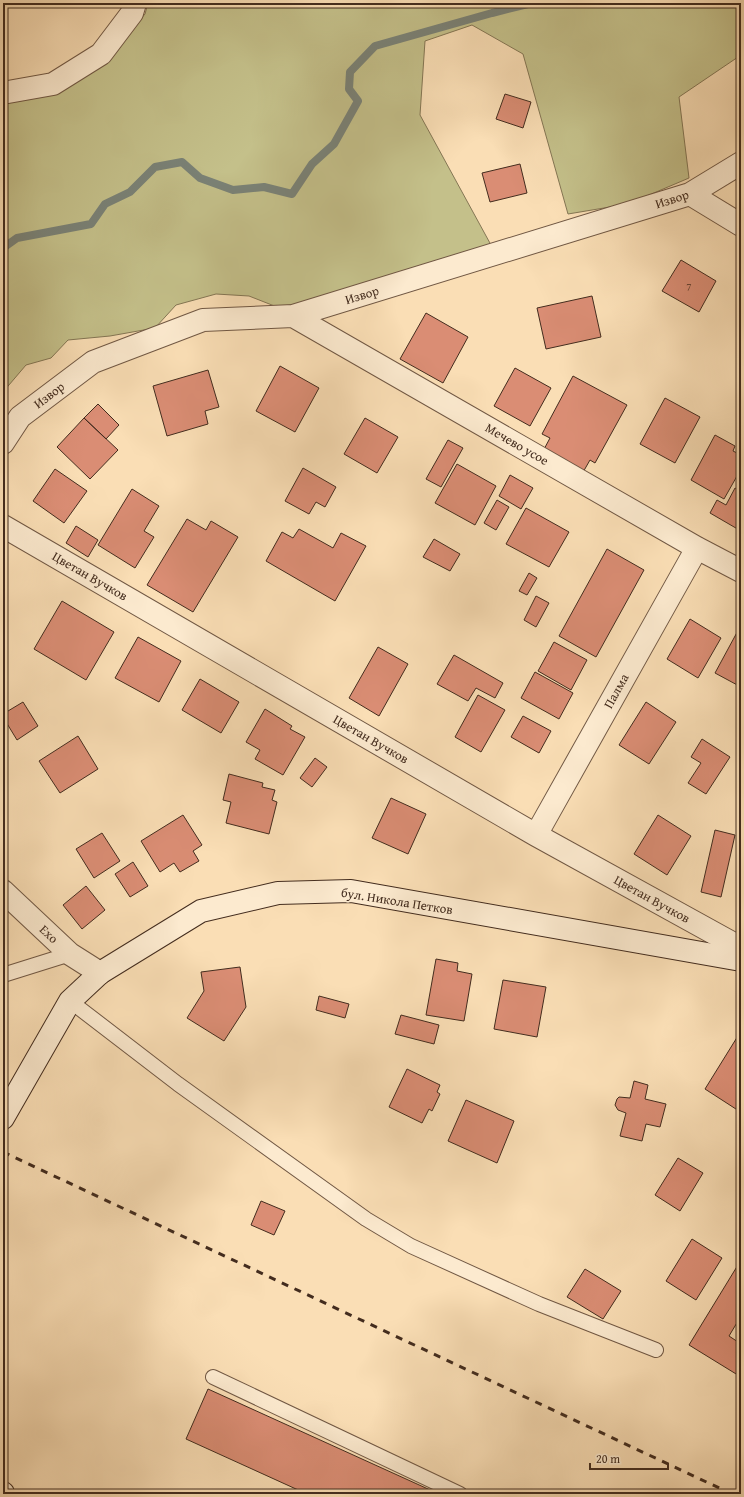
<svg xmlns="http://www.w3.org/2000/svg" width="744" height="1497" font-family="'Gentium Book Plus',serif">
<rect width="100%" height="100%" fill="#fadeb5"/>
<filter id="stains"><feTurbulence type="fractalNoise" baseFrequency=".005" numOctaves="4"/><feColorMatrix values="0 0 0 0 .2 0 0 0 0 .09 0 0 0 0 .02 0 0 0 .5 -.17"/></filter>
<radialGradient id="worn" r=".72"><stop offset=".6" stop-color="#630" stop-opacity="0"/><stop offset="1" stop-color="#630" stop-opacity=".3"/></radialGradient>
<path fill="#c4c08a" stroke="#847654" d="M148 3H741V55L679 97 689 178 628 204 568 214 523 54 472 25 425 41 420 115 491 245 308 302 277 307 249 296 216 294 176 305 155 328 110 336 68 340 51 358 26 365 3 392V85L32 98 107 58 145 14Z"/>
<g fill="none" stroke-linecap="round" stroke-linejoin="round">
<path stroke="#7a8277" stroke-width="8" d="M3 248 17 238 91 224 105 204 130 192 155 167 182 162 200 178 233 190 264 187 292 194 312 164 334 144 358 101 349 89 350 72 375 46 492 13 532 3"/>
</g>
<path fill="#da8d74" stroke="#432c1e" d="M505 94 531 102 523 128 496 119Z
M520 164 527 193 490 202 482 173Z
M681 260 716 281 699 312 662 291Z
M592 296 601 337 546 349 537 308Z
M426 313 468 337 443 383 400 359Z
M280 366 319 388 295 432 256 411Z
M515 368 551 388 530 426 494 406Z
M208 370 219 407 205 411 208 424 167 436 153 386Z
M573 376 627 405 595 463 590 460 582 474 542 453 550 438 542 434Z
M665 398 700 417 675 463 640 444Z
M98 404 119 425 106 439 84 418Z
M84 418 118 450 90 479 57 447Z
M365 418 398 437 377 473 344 454Z
M715 435 735 446 733 451 741 455V469L724 499 691 480Z
M448 440 463 448 441 487 426 479Z
M457 464 496 486 475 525 435 503Z
M303 468 336 487 325 507 316 502 309 514 285 501Z
M55 469 87 491 64 523 33 501Z
M510 475 533 488 521 509 499 496Z
M735 488 741 491V531L710 513 717 500 726 505Z
M132 489 159 506 144 531 154 537 135 568 98 545Z
M497 500 509 507 496 530 484 523Z
M526 508 569 532 549 567 506 544Z
M187 519 206 530 211 521 238 537 193 612 147 585Z
M76 526 98 540 88 557 66 543Z
M299 529 333 548 341 533 366 546 335 601 266 561 282 532 293 538Z
M434 539 460 554 450 571 423 557Z
M607 549 644 570 596 657 559 636Z
M529 573 537 578 527 595 519 591Z
M536 596 549 603 536 627 524 620Z
M62 601 114 632 86 680 34 649Z
M690 619 721 638 698 678 667 659Z
M741 625V687L715 673Z
M138 637 181 661 159 702 115 678Z
M554 642 587 660 571 690 538 671Z
M378 647 408 664 379 716 349 698Z
M454 655 503 683 495 698 476 688 468 701 437 684Z
M535 672 573 693 559 719 521 698Z
M200 679 239 702 221 733 182 710Z
M478 695 505 710 481 752 455 737Z
M23 702 38 726 17 740 3 717V714Z
M646 702 676 722 649 764 619 745Z
M265 709 292 726 290 729 305 737 283 775 255 759 260 750 246 742Z
M523 716 551 731 539 753 511 737Z
M78 736 98 769 60 793 39 761Z
M702 739 730 757 706 794 688 783 701 763 691 757Z
M315 758 327 767 312 787 300 778Z
M229 774 263 783 262 787 275 790 272 800 277 802 269 834 226 823 231 802 223 800Z
M391 798 426 814 408 854 372 838Z
M183 815 202 845 193 851 199 861 180 872 174 863 160 872 141 841Z
M658 815 691 836 667 875 634 854Z
M715 830 735 835 721 897 701 892Z
M102 833 120 861 94 878 76 849Z
M133 862 148 886 130 897 115 874Z
M86 886 105 910 82 929 63 905Z
M436 959 458 963 457 971 472 974 464 1021 426 1015Z
M240 967 246 1007 224 1041 187 1018 204 991 201 972Z
M503 980 546 987 537 1037 494 1029Z
M319 996 349 1004 345 1018 316 1010Z
M401 1015 439 1025 434 1044 395 1034Z
M741 1031V1108L739 1111 705 1089Z
M407 1069 440 1085 437 1092 440 1094 432 1111 429 1109 422 1123 389 1107Z
M634 1081 648 1085 645 1099 666 1104 660 1127 646 1124 642 1141 620 1136 626 1113 618 1110 615 1105 617 1099 619 1097 630 1098Z
M466 1100 514 1121 497 1163 448 1141Z
M678 1158 703 1173 680 1211 655 1195Z
M261 1201 285 1211 274 1235 251 1225Z
M692 1239 722 1258 696 1300 666 1281Z
M741 1260V1316L729 1336 741 1344V1377L689 1345Z
M585 1269 621 1291 603 1319 567 1297Z
M208 1389 439 1494H307L186 1439Z"/>
<g fill="none" stroke-linecap="round" stroke-linejoin="round">
<g stroke="#715844" stroke-width="16">
<path id="lane" d="M3 975 70 954
M70 1001 178 1084 366 1219 411 1246 539 1304 656 1350
M213 1377 460 1494"/>
</g>
<g stroke="#715844" stroke-width="24">
<path id="street" d="M8 92 53 84 101 54 132 13 135 3
M690 194 741 225
M293 316 697 548 741 571
M3 443 20 417 93 362 203 320 293 316 690 194 741 163
M3 526 536 835 741 948
M536 835 697 548
M3 891 70 954 100 973"/>
</g>
<g stroke="#432c1e" stroke-width="24">
<path id="secondary" d="M3 1118 70 1001 100 973 201 911 278 893 351 891 741 960
M3 1493V1494"/>
</g>
<use href="#lane" stroke="#fceacf" stroke-width="14"/>
<use href="#street" stroke="#fceacf" stroke-width="22"/>
<use href="#secondary" stroke="#fceacf" stroke-width="22"/>
<path stroke="#432c1e" stroke-width="3" stroke-dasharray="7 7" stroke-linecap="butt" d="M3 1152 732 1494"/>
</g>
<g text-anchor="middle" dominant-baseline="central" stroke-width="3" stroke-linejoin="round" paint-order="stroke">
<g font-size="11" fill="#694434">
<text x="689" y="286">7</text>
</g>
<g font-size="13" fill="#432c1e" stroke="#fceacf">
<text transform="translate(672 199) rotate(-18)">Извор</text>
<text transform="translate(362 295) rotate(-17)">Извор</text>
<text transform="translate(49 395) rotate(-37)">Извор</text>
<text transform="translate(517 444) rotate(30)">Мечево усое</text>
<text transform="translate(90 576) rotate(30)">Цветан Вучков</text>
<text transform="translate(616 691) rotate(-61)">Палма</text>
<text transform="translate(371 739) rotate(30)">Цветан Вучков</text>
<text transform="translate(652 899) rotate(29)">Цветан Вучков</text>
<text transform="translate(397 901) rotate(9)">бул. Никола Петков</text>
<text transform="translate(49 934) rotate(43)">Ехо</text>
</g>
</g>
<rect width="744" height="1497" fill="none" stroke="#fadeb5" stroke-width="16"/>
<rect x="4" y="4" width="736" height="1489" fill="none" stroke="#432c1e" stroke-width="2"/>
<rect x="8" y="8" width="728" height="1481" fill="none" stroke="#432c1e"/>
<path d="M590 1463v6h78v-6" fill="none" stroke="#432c1e" stroke-width="2"/>
<text x="596" y="1463" font-size="12" fill="#432c1e" stroke="#fceacf" stroke-width="3" paint-order="stroke">20 m</text>
<rect width="100%" height="100%" filter="url(#stains)"/>
<rect width="100%" height="100%" fill="url(#worn)"/>
</svg>
